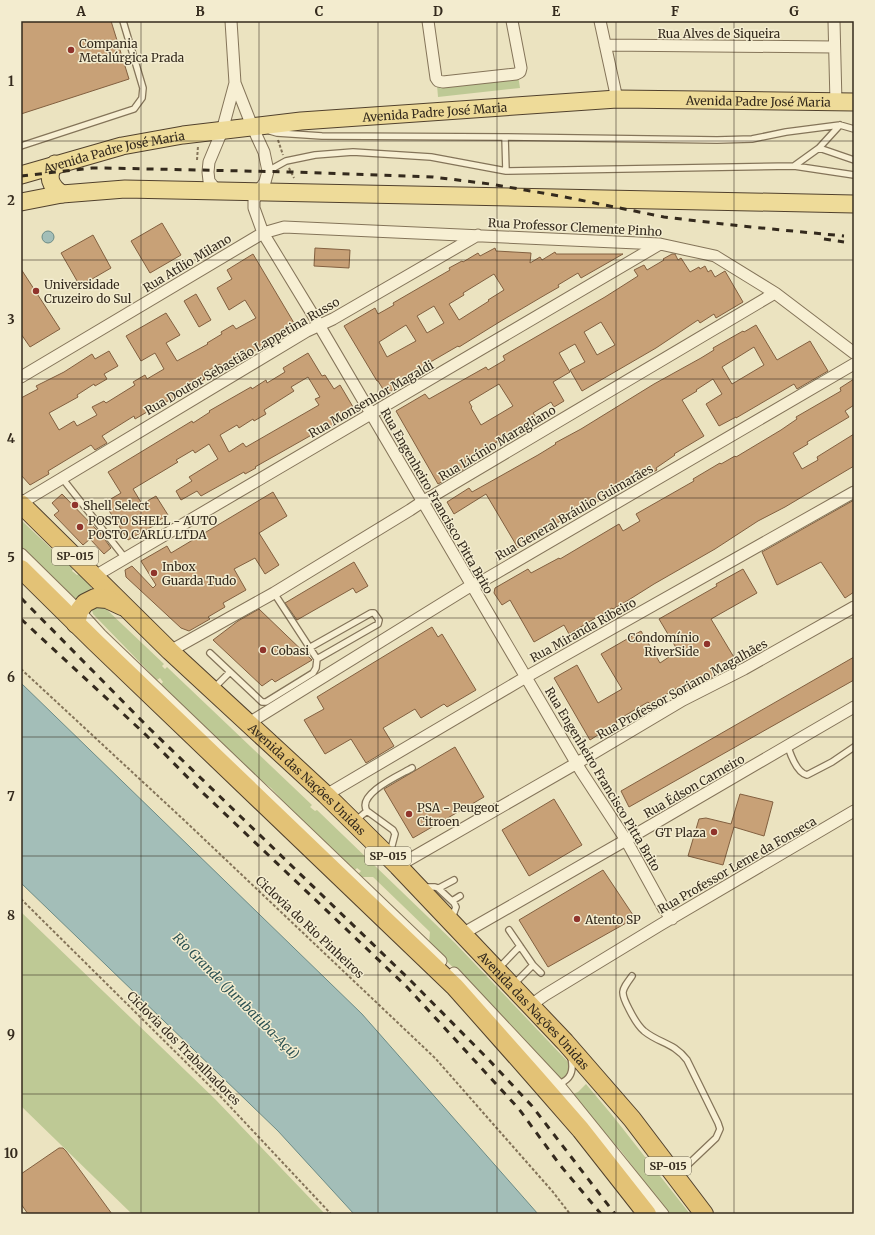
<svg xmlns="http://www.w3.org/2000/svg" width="875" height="1235" font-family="Merriweather,serif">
<rect width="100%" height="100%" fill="#ebe3c0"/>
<path fill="#bec995" d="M518 75 520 88 438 97 437 85Z
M21 520 73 569 72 571 77 575 79 574 91 587V589L84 593 76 602 21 551Z
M94 606 105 608 164 664 162 666 165 669 167 667 312 805 310 807 315 811 317 810 455 943 570 1064 568 1075 560 1082 486 1001 429 943 430 932 373 877H362L358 874 361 871 357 868 355 870 292 811 271 788 259 779 161 684 163 682 160 678 157 680 93 614 92 610Z
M21 912 215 1099 325 1214H132L21 1106Z
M586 1084 612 1115 690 1214H669L621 1151 571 1095 578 1092Z"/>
<path fill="#a3beb8" stroke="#6b8b86" d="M42 237a6 6 0 1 1 12 0a6 6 0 1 1-12 0Z
M21 683 362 1014 538 1214H354L278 1131 21 883Z"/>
<path fill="#c8a177" stroke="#826040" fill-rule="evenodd" d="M21 21H111L129 79 21 114Z
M162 223 181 255 150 273 131 241Z
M93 235 111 268 80 286 61 253Z
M315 248 350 250 349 268 314 266Z
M495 248 496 251 531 253 530 263 540 257 542 260 555 252 556 254H623L581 278 578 273 558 285 559 287 545 295 501 321 459 347 458 346 427 364 429 366 403 379 405 383 386 394 378 381H377L344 326 375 308 378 314 394 305 393 303 450 270 449 268 462 261 463 262 478 253 480 256ZM494 274 504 290 488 300 489 301 459 320 449 304 464 295 463 293ZM434 306 444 323 427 333 417 316ZM406 325 416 341 387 357 379 342Z
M253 254 297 328 274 342 273 340 238 360 237 358 222 367 220 364 202 374 205 379 193 386 192 384 176 393 178 396 166 402 164 399 146 409 147 412 135 419 134 416 102 436 107 443 95 450 91 445 48 471 49 474 30 485 21 475V398L38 389 36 386 64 372 92 354 95 359 109 351 118 366 104 374 107 379 95 386 94 384 77 395 78 397 49 413 59 430 74 421 77 426 97 415 92 407 104 401 106 403 135 385 133 382 145 375 147 379 164 369 155 353 141 361 126 336 166 313 180 335 166 343 177 361 208 344 207 343 222 334 221 332 233 325 236 329 256 318 245 300 229 310 217 288 232 279 227 270Z
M672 254H675L678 260 681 258 690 272 699 267 700 269 705 266 708 272 711 270 715 277 725 271 743 302 716 318 714 314 700 323 698 320 656 348 582 391 570 370 585 362 575 344 559 353 570 372 553 382 564 401 554 407 551 402 533 413 537 418 465 461 468 467 438 484 396 411 425 394 429 399 486 367 488 370 505 360 503 356 605 297 638 276 634 270 644 265 647 270 664 260 663 259ZM601 322 615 345 597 355 584 332ZM499 384 513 406 481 425 471 408 472 407 469 402Z
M21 269 60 329 30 347 21 334Z
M196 294 211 320 199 327 184 301Z
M756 325 777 360 810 341 828 371 797 389 794 384 736 418V417L719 426 706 404 722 394 713 379 696 390 697 391 682 400 704 436 674 454 675 455 656 468 657 470 644 477 642 473 604 496 605 497 597 502 596 500 573 513 518 548 486 494 454 514 447 502 469 488 472 492 538 455 556 444 555 443 581 429 654 384 701 358 714 350 713 348 743 331 744 332ZM754 347 764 365 732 384 722 367Z
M308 353 322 376 325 375 334 389 340 385 356 412 325 431 324 428 255 467 256 468 245 474 244 472 201 496 197 491 181 500 176 491 192 481 189 477 218 459 209 444 195 453 193 450 176 460 178 462 133 489 142 504 156 496 168 515 154 523 155 525 128 540 104 503 121 493 108 472 192 421 193 423 210 412 209 411 251 387 252 389 266 380 267 383 285 372 283 368ZM308 377 320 397 315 399 319 405 246 447 243 443 229 452 220 435 237 425 239 428 253 419 254 421 266 414 264 410 294 391 291 387Z
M854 379V405L845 411 849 417 807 442 808 444 793 453 802 469 818 460 817 457 854 434V466L785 507 758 521 715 549 654 584 627 601 613 609 612 608 569 634 564 625 534 642 510 600 502 605 494 593 495 588 528 569 531 573 559 558 560 559 619 524 623 531 640 521 636 514 694 481 693 479 720 463 721 464 735 456 736 457 781 430 797 419 796 417 841 391 840 388Z
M273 492 287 516 259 533 279 565 265 574 255 558 234 569 246 590 223 603 225 607 208 617 210 619 189 631 181 628 126 577 125 570 132 566 153 588 156 585 141 561 167 546 171 553Z
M62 494 100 533 111 548 104 554 90 539 83 545 54 515 59 511 52 503Z
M854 500V592L845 598 821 562 777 585 762 552Z
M354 562 368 586 356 593 353 588 297 620 285 603Z
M743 569 757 593 711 619 738 664 680 694 677 688 650 704 648 702 616 721 617 723 590 740 554 678 577 665 598 703 622 689 601 654 641 631 660 663 678 651 659 619 717 586 716 584Z
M259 609 312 660 275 682 272 679 262 686 213 640 238 621Z
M432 627 438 637 442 634 476 690 447 707 444 704 421 718 415 709 383 728 394 746 366 763 351 739 325 754 304 720 324 709 317 697Z
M854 657V680L629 807 621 791Z
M455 747 484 797 413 838 384 789Z
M740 794 773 802 764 836 734 827 723 865 688 856 699 819 706 818 731 824Z
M554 799 582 845 529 876 502 830Z
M603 870 635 918 548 967 519 920Z
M59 1148H63L66 1151 112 1214H28L21 1204V1174Z"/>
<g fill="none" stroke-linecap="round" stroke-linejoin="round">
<g stroke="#847459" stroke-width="8">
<path id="service" d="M270 131 277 133 322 136 505 137 717 140 752 139 786 132 840 125 854 129
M505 137 506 171
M21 146 134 109 142 98 143 88 123 21
M819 148 854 160
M794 166 819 148 840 125
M268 171 286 161 315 155 353 152 431 157 506 171 794 166 854 175
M62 478 125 558
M309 648 371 613H374L379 620 378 624 317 659
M210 653 262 702H266L313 673 316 668 317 659 274 593
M214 688 230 672
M788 747C791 756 797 773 807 775L832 762 854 747
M355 821 367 811
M390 853 395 834 393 830 367 811C356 794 400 775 412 768
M423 887H435L438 888 454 903 456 907 452 918
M439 888 454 880
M452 901 460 896
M509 930 533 965
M498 969 520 946
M632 976C621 991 620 992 629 1009 633 1017 637 1025 644 1031 660 1044 673 1042 687 1060L718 1123 720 1129 716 1138 677 1175
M514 984 533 965 541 973
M558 1084C571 1080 574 1071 571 1058"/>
</g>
<g stroke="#847459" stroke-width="13">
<path id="minor" d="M231 21 235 83 252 126 264 152 268 171 265 182 257 193 254 201V208L263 233 319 325 581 771 626 840 664 909 672 919
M428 21 436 78 438 81 443 82 516 74 520 72 521 68 512 21
M600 21 617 99
M834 21 836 103
M605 45 834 47
M218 192 209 181 208 172 209 162 222 131 235 83
M21 377 263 233 284 227 660 244 715 256 775 293 854 353
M21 503 307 331 333 319 478 235
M21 554 79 611 101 635 441 961
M95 576 660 244
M170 651 274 593 410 510 422 502 436 494 775 293
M249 723 472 585 486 579 854 364
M326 795 526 677 854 492
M398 866 577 763 683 700 744 669 854 607
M462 934 626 840 854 707
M454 973 558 1084 663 1214
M531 1005 545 995 660 925 854 811"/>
</g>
<g stroke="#51412d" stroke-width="19">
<g id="primary">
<path d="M55 164C46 176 50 186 62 194"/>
<path id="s1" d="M21 175 122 146 183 135 301 121 617 99 854 102"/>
<path d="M21 202 62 194 125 189 854 204"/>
</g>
</g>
<g stroke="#51412d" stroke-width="20">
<g id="trunk">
<path id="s2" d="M21 504 170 651 326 795 398 866 565 1042 632 1119 704 1214"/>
<path d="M21 569 95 642 455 987 533 1075 581 1130 647 1214"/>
<path d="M76 624 79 611 85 603 95 598 107 599 122 606"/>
</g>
</g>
<path stroke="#847459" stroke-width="2" stroke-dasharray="3 2" stroke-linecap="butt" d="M278 140 283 155
M197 160 198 146
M289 168 294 178
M21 669 185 821 435 1058 553 1192 570 1214
M21 899 222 1098 331 1214"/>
<use href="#service" stroke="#f7efd3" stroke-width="5.5"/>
<use href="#minor" stroke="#f7efd3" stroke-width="11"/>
<use href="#primary" stroke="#eedb99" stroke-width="17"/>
<use href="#trunk" stroke="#e3c276" stroke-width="18"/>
<path stroke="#342a1d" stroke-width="3" stroke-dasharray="7 7" stroke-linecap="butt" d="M21 176 92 168H105L290 172 433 177 490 184 560 196 664 217 741 226 844 236
M824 239 844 242
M21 598 150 729 411 981 489 1060 532 1106 615 1214
M21 619 146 735 201 791 407 987 519 1109 560 1165 601 1214"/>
</g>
<path fill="none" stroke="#342a1d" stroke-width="1" stroke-opacity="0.55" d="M141 21V1214M259 21V1214M378 21V1214M497 21V1214M616 21V1214M734 21V1214M21 141H854M21 260H854M21 379H854M21 498H854M21 618H854M21 737H854M21 856H854M21 975H854M21 1094H854"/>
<g fill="#90342c" stroke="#f3eccf" stroke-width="1.5">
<circle cx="71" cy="50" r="4"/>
<circle cx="36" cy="291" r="4"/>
<circle cx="75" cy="505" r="4"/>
<circle cx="80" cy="527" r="4"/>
<circle cx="154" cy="573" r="4"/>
<circle cx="707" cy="644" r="4"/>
<circle cx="263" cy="650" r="4"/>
<circle cx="409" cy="814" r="4"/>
<circle cx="714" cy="832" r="4"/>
<circle cx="577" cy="919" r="4"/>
</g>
<g text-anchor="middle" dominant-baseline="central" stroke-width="3" stroke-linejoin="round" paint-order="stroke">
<g fill="#f3eccf" stroke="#6d6452" stroke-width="1">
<rect x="52" y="547" width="46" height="18" rx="3"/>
<rect x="365" y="847" width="46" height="18" rx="3"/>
<rect x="645" y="1157" width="46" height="18" rx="3"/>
</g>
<g font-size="11" font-weight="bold" fill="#342a1d">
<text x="75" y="556">SP-015</text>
<text x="388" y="856">SP-015</text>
<text x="668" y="1166">SP-015</text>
</g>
<g font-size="12" fill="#342a1d" stroke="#f3eccf">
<text x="719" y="33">Rua Alves de Siqueira</text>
<text stroke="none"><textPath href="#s1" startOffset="744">Avenida Padre José Maria</textPath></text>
<text stroke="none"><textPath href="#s1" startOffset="420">Avenida Padre José Maria</textPath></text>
<text stroke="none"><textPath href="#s1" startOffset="96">Avenida Padre José Maria</textPath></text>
<text transform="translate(575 227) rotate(3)">Rua Professor Clemente Pinho</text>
<text transform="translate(187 263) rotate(-31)">Rua Atílio Milano</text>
<text transform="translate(242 356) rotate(-30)">Rua Doutor Sebastião Lappetina Russo</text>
<text transform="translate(371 399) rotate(-30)">Rua Monsenhor Magaldi</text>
<text transform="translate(497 443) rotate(-31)">Rua Licínio Maragliano</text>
<text transform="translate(437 501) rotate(60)">Rua Engenheiro Francisco Pitta Brito</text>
<text transform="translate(574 512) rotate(-30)">Rua General Bráulio Guimarães</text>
<text transform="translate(583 630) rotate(-29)">Rua Miranda Ribeiro</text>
<text transform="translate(682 689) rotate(-29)">Rua Professor Soriano Magalhães</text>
<text stroke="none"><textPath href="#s2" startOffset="397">Avenida das Nações Unidas</textPath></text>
<text transform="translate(603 779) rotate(59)">Rua Engenheiro Francisco Pitta Brito</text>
<text transform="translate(694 786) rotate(-30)">Rua Édson Carneiro</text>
<text transform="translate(737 865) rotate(-30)">Rua Professor Leme da Fonseca</text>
<text transform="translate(310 927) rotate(43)">Ciclovia do Rio Pinheiros</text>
<text stroke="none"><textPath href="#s2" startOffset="721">Avenida das Nações Unidas</textPath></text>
<text transform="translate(184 1048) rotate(45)">Ciclovia dos Trabalhadores</text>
</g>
<g font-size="12" fill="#342a1d" stroke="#f3eccf" text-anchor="start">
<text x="79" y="43">Compania<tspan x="79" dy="14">Metalúrgica Prada</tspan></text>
<text x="44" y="284">Universidade<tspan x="44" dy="14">Cruzeiro do Sul</tspan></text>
<text x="83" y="505">Shell Select</text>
<text x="88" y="520">POSTO SHELL - AUTO<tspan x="88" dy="14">POSTO CARLU LTDA</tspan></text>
<text x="162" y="566">Inbox<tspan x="162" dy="14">Guarda Tudo</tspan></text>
<text x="699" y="637" text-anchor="end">Condomínio<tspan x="699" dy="14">RiverSide</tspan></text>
<text x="271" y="650">Cobasi</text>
<text x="417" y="807">PSA - Peugeot<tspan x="417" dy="14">Citroen</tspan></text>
<text x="706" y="832" text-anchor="end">GT Plaza</text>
<text x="585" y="919">Atento SP</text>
</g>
<g font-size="13" font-style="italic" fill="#2c5253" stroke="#f3eccf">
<text transform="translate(236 996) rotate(45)">Rio Grande (Jurubatuba-Açú)</text>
</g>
</g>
<rect width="875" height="1235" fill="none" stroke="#f3eccf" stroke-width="44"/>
<rect x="22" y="22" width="831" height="1191" fill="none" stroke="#342a1d" stroke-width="1.5"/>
<g font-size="13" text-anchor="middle" font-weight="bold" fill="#342a1d">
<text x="81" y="16">A</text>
<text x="200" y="16">B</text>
<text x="319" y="16">C</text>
<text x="438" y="16">D</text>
<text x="556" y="16">E</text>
<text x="675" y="16">F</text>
<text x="794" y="16">G</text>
<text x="11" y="86">1</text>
<text x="11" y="205">2</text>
<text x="11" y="324">3</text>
<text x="11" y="443">4</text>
<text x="11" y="562">5</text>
<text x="11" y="682">6</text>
<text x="11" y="801">7</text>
<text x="11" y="920">8</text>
<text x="11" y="1039">9</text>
<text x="11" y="1158">10</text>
</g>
</svg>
